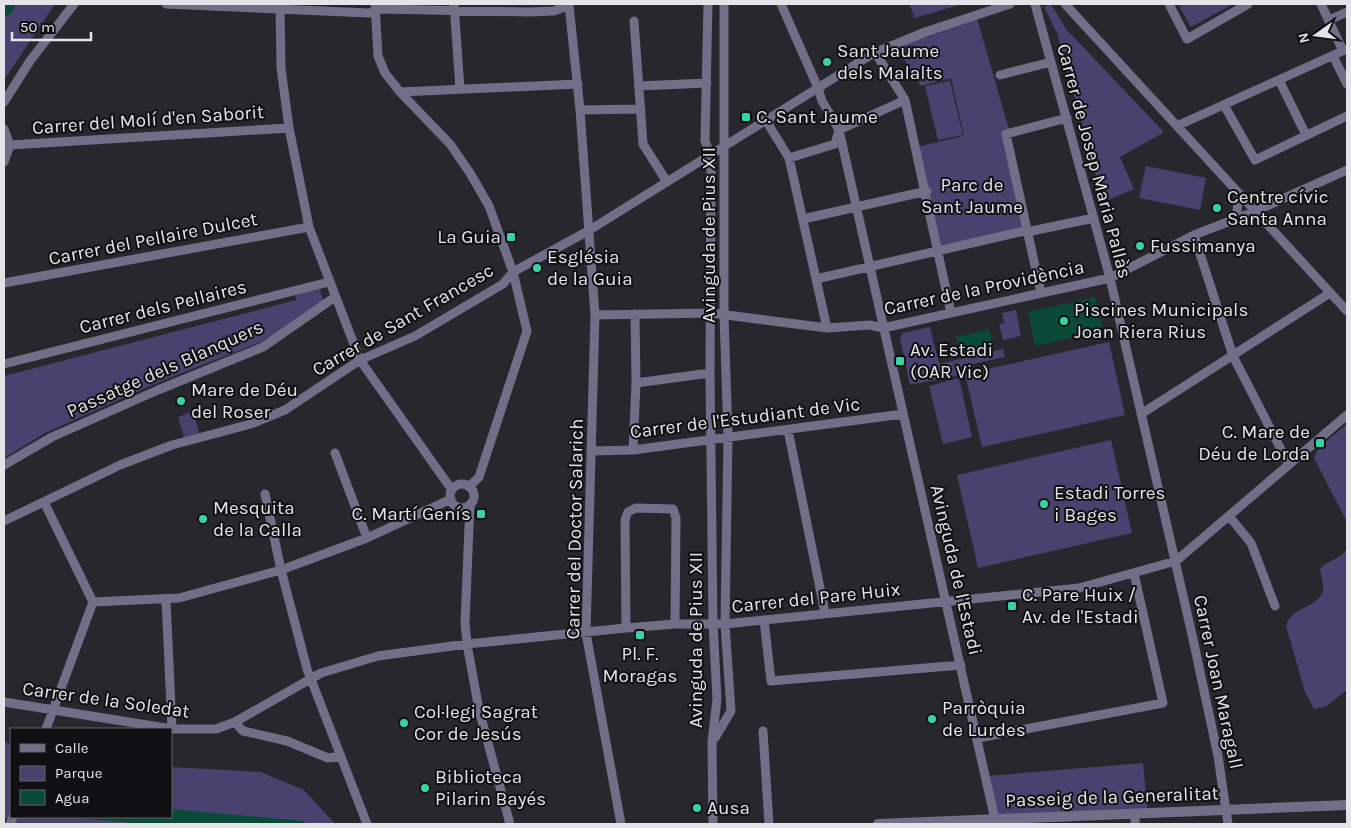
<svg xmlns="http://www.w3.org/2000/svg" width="1351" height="828" font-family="Karla,sans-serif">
<rect width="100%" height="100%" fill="#28272e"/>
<path fill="#49426e" d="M4 4H55L4 80Z
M909 4H962L915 18Z
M1051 4 1066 29 1164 132 1120 157 1134 189 1103 202 1057 33 1044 7Z
M1178 4H1233L1191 27Z
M976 15 1010 133 1006 134 1027 232 937 253 916 147 964 136 951 78 921 86 894 44Z
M950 81 963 135 938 140 925 86Z
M1146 166 1206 178 1200 210 1139 198Z
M319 287 324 303 261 342 164 380 45 433 4 458V376L296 300 295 293Z
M1016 310 1021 336 1003 340 999 324 1004 323 1002 313Z
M930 327 939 364 1003 349 1005 357 959 367 956 376 910 385 900 338 903 333Z
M1109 342 1125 415 982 447 965 374Z
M959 378 972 437 943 444 929 386Z
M193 411 199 433 184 437 178 417Z
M1347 424V522L1314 458 1319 447Z
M1111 440 1132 533 978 568 957 475Z
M1347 549V690L1325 707 1314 709 1305 692 1286 626C1290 607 1319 608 1323 590 1324 584 1321 575 1320 569 1327 560 1340 560 1347 549Z
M4 740 11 746V817H171V767L260 772 304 790 335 824H15L4 817Z
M1143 763 1148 813 996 820 987 776Z"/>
<path fill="#094a38" d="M1095 297 1103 331 1035 346 1028 312Z
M989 329 993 347 960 355 956 337Z
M171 809 303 821 308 824H144L68 817H171Z"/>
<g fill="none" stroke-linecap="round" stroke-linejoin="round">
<path stroke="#094a38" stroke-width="19" d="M4 7 5 4"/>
<path stroke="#726e88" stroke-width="9" d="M166 4 369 13 380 9 527 12 554 11 569 5
M280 4 281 68 289 128 309 227 360 360 452 490
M375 4 378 56 385 73 400 92 450 144 470 173 489 206 513 272 527 331 479 477 469 487
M454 4 460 89
M708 4 705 141 710 154 711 172 710 373 713 623 717 699 712 742 713 824
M781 4 818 88 822 101 839 130 996 824
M1035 4 1110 278 1193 639 1218 756 1228 824
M1065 4 1347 311
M1169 4 1187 39 1248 4
M1321 4 1343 51
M569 5 580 110 595 315 586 633 621 824
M1329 20 1347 12
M634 21 643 144 667 182
M873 49 905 100 951 313
M1333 56 1347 84
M1000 75 1051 62
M1279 80 1306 135
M639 86 707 83
M400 92 578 84
M4 102 30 61 74 4
M1224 105 1255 160 1347 116
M580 110 641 109
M765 119 789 158 827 328
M1179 125 1347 49
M4 129 10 145 4 162
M10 145 289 128
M789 158 835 144 839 130 905 100
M803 219 927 191
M1236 219 1239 195
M1194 235 1233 356 1289 465
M816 279 1024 231 1027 232 1094 218
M4 283 309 227
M1041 293 1006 134 1067 118
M595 315 711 313 827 328 870 325 883 328 1110 278 1194 235 1251 213 1347 170
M4 364 329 282
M636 383 710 373
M1141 414 1330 293
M788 430 825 613
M633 450 636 383 635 314
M592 451 633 450 903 414
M335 453 367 538
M4 465 52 437 158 390 263 347 335 297
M450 496a12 12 0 1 1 24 0a12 12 0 1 1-24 0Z
M265 494 281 570 307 669 367 824
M44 502 93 602 46 729
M470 504 465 623 467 644 479 710 510 824
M1229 516 1251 543 1275 606
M4 521 120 465 172 445 251 424 285 410 360 360 415 336 503 284 513 272 588 231 874 53 925 32 1010 4
M166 600 172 729
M93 602 179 598 281 570 367 538 451 499
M764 620 771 681 961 665
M626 628 625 520 628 512 636 508 673 509 676 518 675 624
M4 702 172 729H216L235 722 321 673 378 656 467 644 626 628 675 624H725L1079 588 1176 561 1347 415
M235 722 243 731 287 741 328 758 341 756
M763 731 769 824
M715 738 731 711 725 624 728 436 724 315V4
M978 738 1163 703 1134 573
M1135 814V824
M10 824 13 817"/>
<path stroke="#726e88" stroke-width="10" d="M878 824 1347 805"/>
</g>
<g fill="#35d4a7" stroke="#111013" stroke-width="2">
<circle cx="827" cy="62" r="5"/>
<rect x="741" y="112" width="10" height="10" rx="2.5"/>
<circle cx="1217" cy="208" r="5"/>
<rect x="506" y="232" width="10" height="10" rx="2.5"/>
<circle cx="1140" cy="246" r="5"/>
<circle cx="537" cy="268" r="5"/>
<circle cx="1064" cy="321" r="5"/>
<rect x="895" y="356" width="10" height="10" rx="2.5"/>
<circle cx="181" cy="401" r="5"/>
<rect x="1315" y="438" width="10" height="10" rx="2.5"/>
<circle cx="1044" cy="504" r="5"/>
<rect x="476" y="509" width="10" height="10" rx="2.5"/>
<circle cx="203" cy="519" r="5"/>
<rect x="1007" y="601" width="10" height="10" rx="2.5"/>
<rect x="635" y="630" width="10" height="10" rx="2.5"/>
<circle cx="932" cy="719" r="5"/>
<circle cx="404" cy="723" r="5"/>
<circle cx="425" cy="788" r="5"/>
<circle cx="697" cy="808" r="5"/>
</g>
<g text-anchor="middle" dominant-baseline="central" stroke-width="4" stroke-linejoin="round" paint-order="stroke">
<g font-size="19" fill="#e4e3e8" stroke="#111013" text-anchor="start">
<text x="837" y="51">Sant Jaume<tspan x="837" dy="22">dels Malalts</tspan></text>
<text x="756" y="117">C. Sant Jaume</text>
<text x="1227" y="197">Centre cívic<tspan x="1227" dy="22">Santa Anna</tspan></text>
<text x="501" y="237" text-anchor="end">La Guia</text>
<text x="1150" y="246">Fussimanya</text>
<text x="547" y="257">Església<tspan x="547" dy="22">de la Guia</tspan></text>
<text x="1074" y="310">Piscines Municipals<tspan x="1074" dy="22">Joan Riera Rius</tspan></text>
<text x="910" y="350">Av. Estadi<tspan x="910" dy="22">(OAR Vic)</tspan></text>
<text x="191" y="390">Mare de Déu<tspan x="191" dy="22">del Roser</tspan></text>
<text x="1310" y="432" text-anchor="end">C. Mare de<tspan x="1310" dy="22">Déu de Lorda</tspan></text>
<text x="1054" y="493">Estadi Torres<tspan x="1054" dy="22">i Bages</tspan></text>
<text x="213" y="508">Mesquita<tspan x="213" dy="22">de la Calla</tspan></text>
<text x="471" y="514" text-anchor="end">C. Martí Genís</text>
<text x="1022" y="595">C. Pare Huix /<tspan x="1022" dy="22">Av. de l'Estadi</tspan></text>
<text x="640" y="654" text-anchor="middle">Pl. F.<tspan x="640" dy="22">Moragas</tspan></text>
<text x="942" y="708">Parròquia<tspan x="942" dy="22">de Lurdes</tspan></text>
<text x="414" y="712">Col·legi Sagrat<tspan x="414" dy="22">Cor de Jesús</tspan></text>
<text x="435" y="777">Biblioteca<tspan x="435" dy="22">Pilarin Bayés</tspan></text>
<text x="707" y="808">Ausa</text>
</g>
<g font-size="19" fill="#e4e3e8" stroke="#111013">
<text transform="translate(148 120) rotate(-4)">Carrer del Molí d'en Saborit</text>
<text transform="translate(1094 161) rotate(75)">Carrer de Josep Maria Pallàs</text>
<text transform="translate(709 235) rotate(-90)">Avinguda de Pius XII</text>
<text transform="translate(153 239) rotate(-11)">Carrer del Pellaire Dulcet</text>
<text transform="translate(984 288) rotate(-12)">Carrer de la Providència</text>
<text transform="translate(163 307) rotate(-14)">Carrer dels Pellaires</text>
<text transform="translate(403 320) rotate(-30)">Carrer de Sant Francesc</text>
<text transform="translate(165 369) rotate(-24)">Passatge dels Blanquers</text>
<text transform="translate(745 418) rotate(-7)">Carrer de l'Estudiant de Vic</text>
<text transform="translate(575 529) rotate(-89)">Carrer del Doctor Salarich</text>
<text transform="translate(956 570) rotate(77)">Avinguda de l'Estadi</text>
<text transform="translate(816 598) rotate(-6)">Carrer del Pare Huix</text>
<text transform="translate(696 640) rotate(-90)">Avinguda de Pius XII</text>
<text transform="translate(1218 682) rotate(78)">Carrer Joan Maragall</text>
<text transform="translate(106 700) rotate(8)">Carrer de la Soledat</text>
<text transform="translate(1112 797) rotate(-2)">Passeig de la Generalitat</text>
</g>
<g font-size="19" fill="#e2e0f1" stroke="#111013">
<text x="972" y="185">Parc de<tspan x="972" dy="22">Sant Jaume</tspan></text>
</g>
</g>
<rect width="1351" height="828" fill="none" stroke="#e4e3e8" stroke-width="10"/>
<rect x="10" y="728" width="162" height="90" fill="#111013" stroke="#656468"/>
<rect x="20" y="744" width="25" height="8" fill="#726e88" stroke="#656468"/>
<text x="55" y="753" font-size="15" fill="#e4e3e8">Calle</text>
<rect x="20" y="766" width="25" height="15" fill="#49426e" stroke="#656468"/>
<text x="55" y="778" font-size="15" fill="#e4e3e8">Parque</text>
<rect x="20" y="790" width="25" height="15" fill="#094a38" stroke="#656468"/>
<text x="55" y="803" font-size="15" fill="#e4e3e8">Agua</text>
<g transform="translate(1316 35) rotate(256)" stroke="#111013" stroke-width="4" paint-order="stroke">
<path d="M0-4L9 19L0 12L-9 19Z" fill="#e4e3e8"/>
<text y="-8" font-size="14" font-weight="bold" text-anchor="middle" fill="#e4e3e8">N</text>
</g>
<path d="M12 32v8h79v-8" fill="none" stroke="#e4e3e8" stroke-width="2.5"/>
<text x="20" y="32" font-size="15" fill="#e4e3e8" stroke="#111013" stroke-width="4" paint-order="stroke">50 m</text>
</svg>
